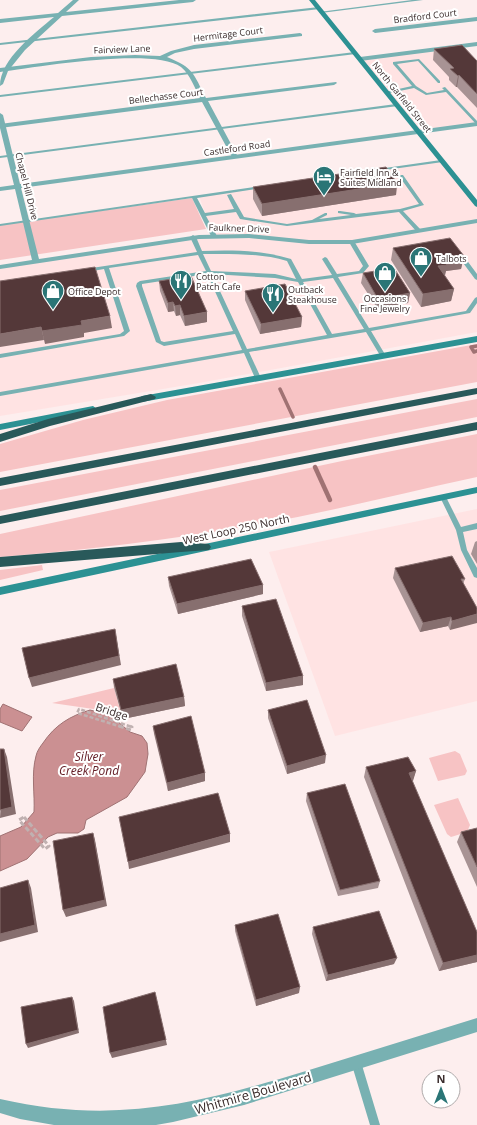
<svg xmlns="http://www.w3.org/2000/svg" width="477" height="1125" font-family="'Open Sans',sans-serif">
<rect width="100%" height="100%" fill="#fdeeee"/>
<path fill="#ffe3e3" d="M456 47 477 69V124L419 133 360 59Z
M441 161 477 205V332L199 383 0 416V267L213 235 199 196Z
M477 509V701L335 736 269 552Z"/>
<path fill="#f7c3c4" d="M192 198 206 229 0 260V225Z
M477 344V382L0 472V444L83 420 167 400Z
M477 399V417L0 511V490Z
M477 434V477C403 493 330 512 255 525 171 540 85 550 0 557V534L342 461Z
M42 565 43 570 0 580V570Z
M114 688 121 713 52 703Z
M455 751 460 754 467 771 465 775 438 781 429 758Z
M458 798 470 825 467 832 451 837 447 834 434 805Z"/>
<path fill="#cb9092" stroke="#a07273" d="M3 704 32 717 22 731 0 722V709Z
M90 710 110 715 130 732 142 736 147 743 148 754 145 772 127 797 86 820 84 829 78 833H57L48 837 27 859 0 871V836L21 827 34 812C35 794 31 774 36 756 37 751 40 747 43 743 55 725 70 716 90 710Z"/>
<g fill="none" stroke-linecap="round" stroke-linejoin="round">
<path stroke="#a07273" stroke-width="3.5" d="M477 346 471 347 474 352 477 351
M280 389 293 417"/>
<path stroke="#a07273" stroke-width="4.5" d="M315 467 330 500"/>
<path stroke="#c0b1b1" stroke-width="2.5" stroke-dasharray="4 2" stroke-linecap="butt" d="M122 727 77 713 79 709 132 727"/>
<path stroke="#c0b1b1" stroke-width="3" stroke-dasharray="5 2.5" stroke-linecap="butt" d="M119 726 131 730 132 727 130 726
M24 817 49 846 45 849 19 820Z"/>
<path fill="#78b1b2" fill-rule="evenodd" d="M412 0H423L321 13 319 12Z
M319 7H320V9L0 45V43Z
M355 52 357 53 356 54 0 97V95Z
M419 59 440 81V83H438L418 61 397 64 416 86 427 93 444 90 442 88 445 87 477 121V125L446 92 426 95 414 88 385 94V92L412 86 393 64V62Z
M396 104 398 105V106L0 158V156Z
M441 160H443V162L378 171 376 170 378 169Z
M399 175H403L424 205 403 211 421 230V232H417L399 212 287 226 240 219 236 212 206 216 217 236 214 238 211 236 192 198 0 226V224L261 186 263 187V188L197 198 205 213 234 209 227 195 231 194 244 217 287 224 312 220 325 213H327V215L319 219 351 215 338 213V211H340L354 213 356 214 400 209 419 204 399 176Z
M193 235 196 237 202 251C232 250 262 250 291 259L302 279 332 275 322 259 325 257 327 258 337 274 359 271 363 266 349 242 354 241 369 266 363 273 338 277 369 328 466 311 475 298 477 297V303L470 313 371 331 386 356 383 358 381 357 366 332 249 352 261 378 258 380 255 378 244 353 0 396V392L242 350 235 334 164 346 156 342 136 286 137 283 140 281 206 271 198 255 109 268 130 331 124 336 0 358V354L120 334 124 331 104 269 87 272 85 271V269L197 252 190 237ZM203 254C231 254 260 253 287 261L296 279 275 274 211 271ZM207 274 233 331 164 342 161 341 142 286V284ZM212 274 275 278 298 282 327 335 247 349ZM333 278 364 329 332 334 303 282Z
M458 250 460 251 477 274V280L475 279 455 252Z
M441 495H445L461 527 477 523V529L463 532 467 550 477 568V578L474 577 461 550 456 530 440 497Z
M356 1057 360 1058 361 1062 380 1125H370L351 1062 352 1058Z"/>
<path fill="#78b1b2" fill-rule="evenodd" d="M477 17V21L375 33 372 31 375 29Z
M300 33 302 34V36L194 49 175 53 167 57C194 68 193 73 206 98L336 82 337 83 334 85 208 101 238 157 237 158 232 157 202 102 0 128V124L200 98C195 89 190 74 181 67 154 47 37 67 0 72V68L91 57 135 55 160 56 171 51 194 45Z
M477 42V46L360 61 357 59 360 57Z
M477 1018V1032L244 1105 173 1122 156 1125H54L20 1119 0 1113V1099C114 1125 197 1104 306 1071 363 1053 420 1036 477 1018Z"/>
<path fill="#78b1b2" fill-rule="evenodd" d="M73 0H79L66 12 179 0H196L193 2 62 16 25 50 8 71 3 84 0 86C0 59 35 33 54 17L0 23V19L58 13Z
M0 113 3 115 20 184 477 122V126L21 188 39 259 199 235 249 234 309 240H352L477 219V223L352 244H309L249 238 199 239 0 269V265L32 260 15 189 0 191V187L14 185 0 128Z"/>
<path fill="#2c9193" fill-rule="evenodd" d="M309 0H315L477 200V207L475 206Z
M477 336V342L142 402 138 399 142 396Z
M93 406 97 409 96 411 0 430V424Z
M477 487V493L0 595V587Z"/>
<path fill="#29595a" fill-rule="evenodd" d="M477 388V394L0 486V478Z
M151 394 156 397 155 399 50 426 0 442V434L48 419Z
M477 422V430L0 524V516Z
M181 542 209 544 211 547 209 550 181 552 0 567V557Z"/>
</g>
<path fill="#a89394" d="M434 49 477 61V108L457 87H456L449 80V77L433 60Z
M397 183 396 195 262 216 253 199V187Z
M393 248 464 256 461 269 446 271 445 276 454 289 451 301 421 307 391 260Z
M363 273 410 293 408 303 377 308 361 283Z
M159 281 207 322 185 326 180 315 176 316 174 311 168 312 160 291Z
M245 291 302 317 301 327 260 334 245 300Z
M477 541V564L471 554 475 542Z
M395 568 465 579 463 584 477 608 450 630 448 626 420 632 393 578Z
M168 577 263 585V594L178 614 169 586Z
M242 606 303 685 266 691 242 616Z
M113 679 184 697 185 706 123 719 114 688Z
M268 710 325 763 287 774 268 718Z
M153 726 205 781 168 791 154 734Z
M366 767 416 771 412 782 477 932V962L439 971 364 777Z
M307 793 380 881 378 888 338 896 306 801Z
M477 828V887L457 842 461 832Z
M235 925 299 993 256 1006 235 931Z
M313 927 394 964 326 981 312 934Z"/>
<path fill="#876f6f" d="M459 75 457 87H456L458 76Z
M397 183 396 195 262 216V204Z
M464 256 461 269 446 271 444 277 438 266 443 260Z
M454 289 451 301 421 307 423 294Z
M410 293 408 303 377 308 378 299Z
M173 302 174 311 168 312V303Z
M180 305V315L176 316 175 306Z
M207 312V322L185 326 184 316Z
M110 316 112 328 84 333V337L45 344 42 331 81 321Z
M302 317 301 327 260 334 261 324Z
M41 327 44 340 0 347V334Z
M263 585V594L178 614 177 604Z
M477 614V623L450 630 452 621Z
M451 617 448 626 420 632 423 623Z
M115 629 121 665 32 687 29 678Z
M303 676V685L266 691V683Z
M184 697 185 706 123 719 121 710Z
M4 749 7 757 16 814 0 818Z
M326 755 325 763 287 774V766Z
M416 771 413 781 406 784 409 773Z
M205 773V781L168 791 167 783Z
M93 833 95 840 107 906 66 917 63 910Z
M230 834V842L129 869 128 862Z
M28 880 31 888 38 932 0 942V934Z
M477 955V962L439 971 443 963Z
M397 958 394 964 326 981 328 975Z
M300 987 299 993 256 1006V1000Z
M155 992 167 1045 112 1058 110 1053Z
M72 997 74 1001 79 1033 28 1048 26 1044Z"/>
<path fill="#543839" stroke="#876f6f" d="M462 45 477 61V94L459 75 458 76 450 69 454 68 434 49Z
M386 167 397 183 262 204 253 187Z
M450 238 464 256 443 260 447 265 438 266 454 289 423 294 393 248Z
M95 267 110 316 81 321 82 325 42 331 41 327 0 334V281Z
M394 268 410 293 378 299 363 273Z
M191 276 207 312 184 316 180 305 175 306 173 302 168 303 159 281Z
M285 284 302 317 261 324 245 291Z
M452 556 465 579H461L477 608V614L452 621 451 617 423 623 395 568Z
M251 559 263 585 177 604 168 577Z
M276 599 303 676 266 683 242 606Z
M115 629 119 656 29 678 22 648Z
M176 664 184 697 121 710 113 679Z
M307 700 326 755 287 766 268 710Z
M191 716 205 773 167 783 153 726Z
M0 749H4L12 807 0 810Z
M408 757 416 771 409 773 477 932V955L443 963 366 767Z
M345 784 380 881 340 890 307 793Z
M218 793 230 834 128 862 119 817Z
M477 828V867L461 832Z
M93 833 105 900 63 910 53 841Z
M28 880 35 925 0 934V888Z
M379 911 397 958 328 975 313 927Z
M278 914 300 987 256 1000 235 925Z
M155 992 166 1040 110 1053 103 1007Z
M72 997 78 1030 26 1044 21 1007Z"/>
<defs>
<g id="hotel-pin" transform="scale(1.15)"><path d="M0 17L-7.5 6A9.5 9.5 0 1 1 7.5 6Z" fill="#2a7576" stroke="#fff"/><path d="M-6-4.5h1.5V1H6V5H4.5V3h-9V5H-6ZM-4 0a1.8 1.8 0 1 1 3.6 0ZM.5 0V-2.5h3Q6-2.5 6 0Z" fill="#fff"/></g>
<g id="shop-pin" transform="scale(1.15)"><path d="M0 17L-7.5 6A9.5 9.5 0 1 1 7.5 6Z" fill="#2a7576" stroke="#fff"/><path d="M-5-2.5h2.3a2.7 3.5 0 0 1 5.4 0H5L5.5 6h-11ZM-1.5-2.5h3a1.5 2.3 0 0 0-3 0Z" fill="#fff"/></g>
<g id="restaurant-pin" transform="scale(1.15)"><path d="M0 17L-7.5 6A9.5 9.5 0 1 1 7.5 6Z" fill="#2a7576" stroke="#fff"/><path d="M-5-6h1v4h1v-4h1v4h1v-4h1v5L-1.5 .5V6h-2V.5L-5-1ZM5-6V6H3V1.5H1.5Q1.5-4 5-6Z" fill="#fff"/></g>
</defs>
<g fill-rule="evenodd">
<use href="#hotel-pin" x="324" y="177"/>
<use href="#shop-pin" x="421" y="258"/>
<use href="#shop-pin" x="385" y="273"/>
<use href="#restaurant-pin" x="181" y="281"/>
<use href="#shop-pin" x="53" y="291"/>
<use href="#restaurant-pin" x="273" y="294"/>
</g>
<g text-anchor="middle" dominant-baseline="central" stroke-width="4" stroke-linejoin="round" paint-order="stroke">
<g font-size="9" fill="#3a2c2c" stroke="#fff">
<text transform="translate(425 16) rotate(-7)">Bradford Court</text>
<text transform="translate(228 34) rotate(-7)">Hermitage Court</text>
<text transform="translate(122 49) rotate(-2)">Fairview Lane</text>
<text transform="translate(166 96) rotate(-7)">Bellechasse Court</text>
<text transform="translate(402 97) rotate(51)">North Garfield Street</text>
<text transform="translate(237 148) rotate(-8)">Castleford Road</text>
<text transform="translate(27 186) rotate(76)">Chapel Hill Drive</text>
<text transform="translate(239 228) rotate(2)">Faulkner Drive</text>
</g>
<g font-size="9" fill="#3a2c2c" stroke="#fff" text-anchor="start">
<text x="340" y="172">Fairfield Inn &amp;<tspan x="340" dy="10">Suites Midland</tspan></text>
<text x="436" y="258">Talbots</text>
<text x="196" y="276">Cotton<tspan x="196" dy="10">Patch Cafe</tspan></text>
<text x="288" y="289">Outback<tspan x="288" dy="10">Steakhouse</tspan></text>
<text x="68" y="291">Office Depot</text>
<text x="385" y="298" text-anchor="middle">Occasions<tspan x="385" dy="10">Fine Jewelry</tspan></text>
</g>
<g font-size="11" fill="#3a2c2c" stroke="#fff">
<text transform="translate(236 529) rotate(-12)">West Loop 250 North</text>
<text transform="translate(112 711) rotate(18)">Bridge</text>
</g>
<g font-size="12" font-style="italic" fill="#611a23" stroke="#fff">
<text x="89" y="756">Silver<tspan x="89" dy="14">Creek Pond</tspan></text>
</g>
<g font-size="13" fill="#3a2c2c" stroke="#fff">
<text transform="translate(253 1093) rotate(-16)">Whitmire Boulevard</text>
</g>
</g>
<g transform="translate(441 1089)"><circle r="19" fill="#ffffff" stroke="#b0abab"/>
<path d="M0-3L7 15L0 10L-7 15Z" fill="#2a7576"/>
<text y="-6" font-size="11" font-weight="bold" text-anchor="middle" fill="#3a2c2c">N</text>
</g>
</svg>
